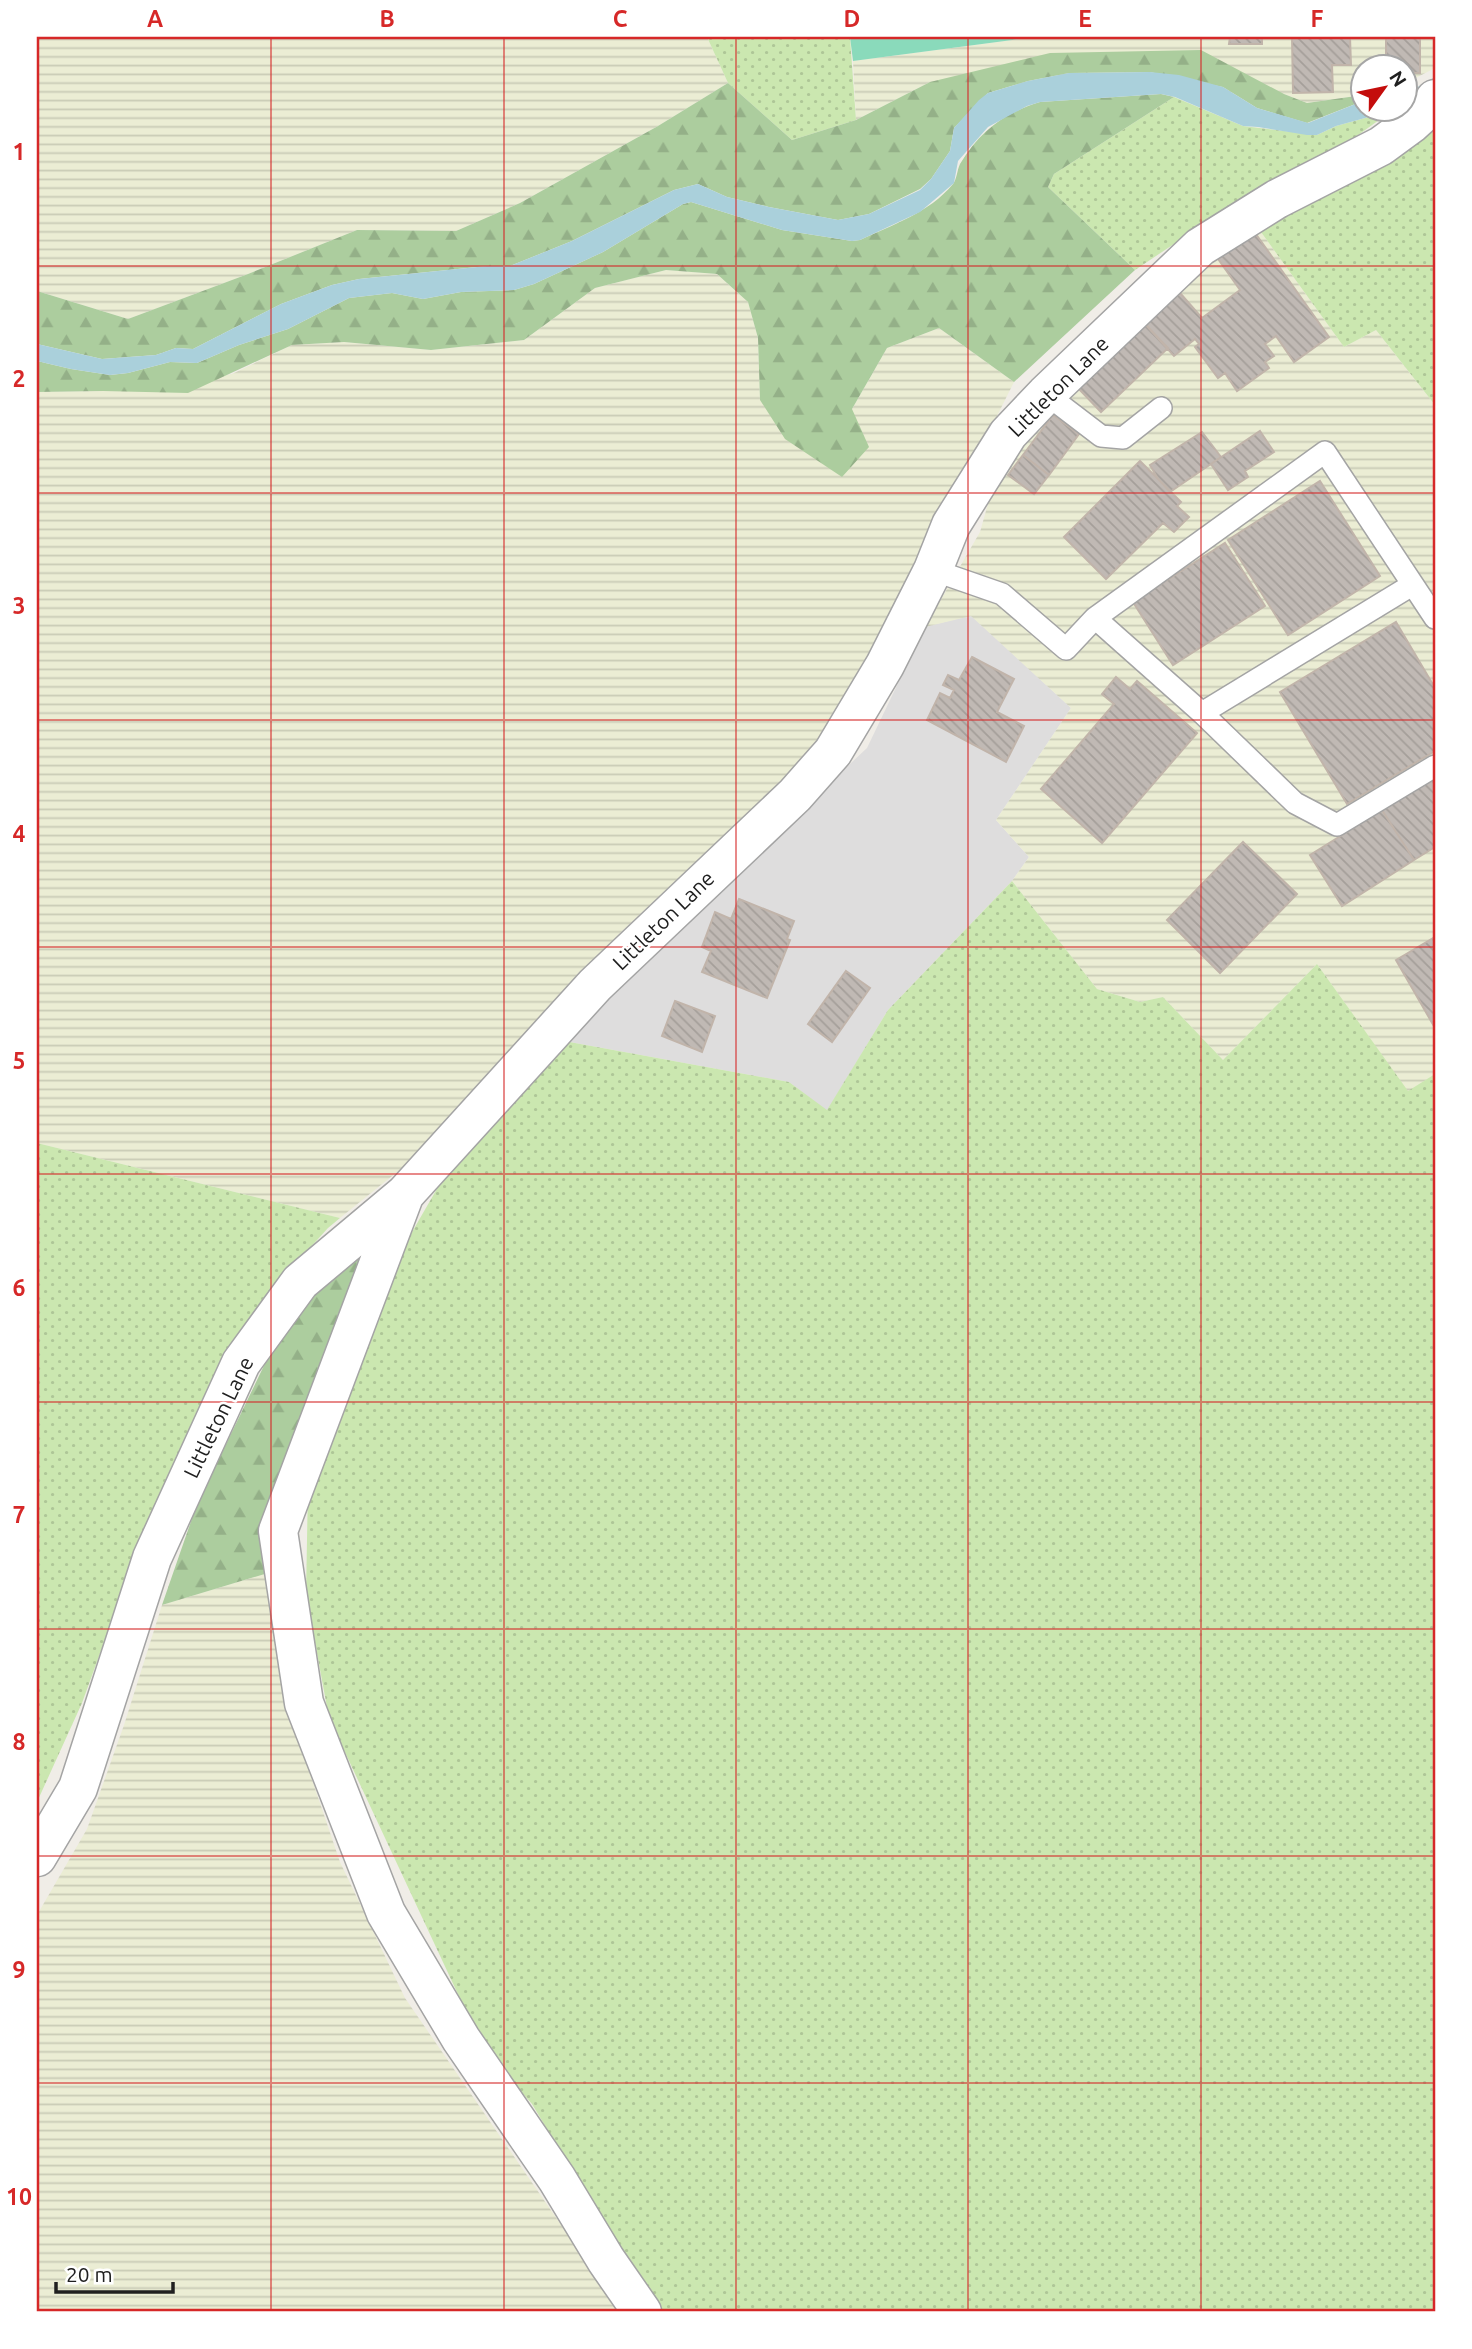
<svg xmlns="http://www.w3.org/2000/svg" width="1472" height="2349" font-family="Ubuntu,sans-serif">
<defs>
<pattern id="farmland-rules" width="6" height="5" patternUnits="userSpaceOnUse" patternTransform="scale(1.75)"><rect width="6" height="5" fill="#ebedd4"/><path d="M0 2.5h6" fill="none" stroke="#c9cbb6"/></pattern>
<pattern id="grass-dots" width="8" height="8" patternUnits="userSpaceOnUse" patternTransform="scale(1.75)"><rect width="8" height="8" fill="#cbe7b0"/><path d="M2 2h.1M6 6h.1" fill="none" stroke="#aec697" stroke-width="1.8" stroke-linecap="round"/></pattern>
<pattern id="forest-firs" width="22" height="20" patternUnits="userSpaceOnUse" patternTransform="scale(1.75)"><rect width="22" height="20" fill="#accd9e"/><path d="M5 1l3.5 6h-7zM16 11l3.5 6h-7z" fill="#94b088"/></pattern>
<pattern id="building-back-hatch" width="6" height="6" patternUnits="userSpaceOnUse" patternTransform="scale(1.75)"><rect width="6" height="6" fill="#c0b9b4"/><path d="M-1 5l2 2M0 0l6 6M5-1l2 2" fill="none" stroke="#a59f9a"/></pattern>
</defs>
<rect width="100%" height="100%" fill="#f0ede7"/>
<path fill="#dedddd" d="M971 615 1071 708 996 820 1029 857 1012 881 888 1010 827 1111 789 1082 564 1041 672 931 867 748 925 627Z"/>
<path fill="url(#farmland-rules)" d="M37 37H707L728 83 658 126 520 203 456 231 357 230 248 274 128 319 37 291Z
M1036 37H1433L1435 68 1406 83V66H1364L1363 95 1307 103 1284 94 930 82 856 120 853 61Z
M1253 221 1344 347 1376 330 1435 405V1074L1408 1092 1317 964 1223 1060 1163 997 1140 1002 1097 989 1012 881 1029 857 996 820 1071 708 971 616 925 627 980 532 993 486 1045 411Z
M666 270 717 274 748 302 758 338 760 400 852 409 887 348 939 328 1014 382 974 462 920 550 885 628 809 755 618 935 435 1136 402 1168 340 1218 37 1143V392L103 391 232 374 292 345 344 342 431 350 524 340 595 288Z
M268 1573 285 1700 340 1862 405 1998 621 2312H37V1915L87 1829 124 1725 162 1605Z"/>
<path fill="url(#grass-dots)" d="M707 37H850L856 120 792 140 728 83Z
M1174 97 1243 126 1317 135 1336 126 1376 115H1386L1354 138 1225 210 1135 270 1048 187 1054 174Z
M1435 124V405L1376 330 1344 347 1253 221Z
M1012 881 1097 989 1140 1002 1163 997 1223 1060 1317 964 1408 1091 1435 1074V2312H659L650 2301 532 2104 484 2050 329 1718 306 1594 308 1486 389 1272 438 1187 564 1041 789 1082 827 1110 888 1010Z
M37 1143 340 1218 328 1228 269 1293 212 1392 151 1513 82 1703 37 1802Z"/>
<path fill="url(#forest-firs)" d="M1201 50 1284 94 1307 103 1363 95V101L1307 123 1257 108 1223 87 1150 72 1069 73 1028 81 988 93 954 128 950 151 931 179 920 189 869 214 838 220 769 207 727 197 698 184 674 190 572 241 510 266H487L359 279 332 285 281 304 193 349 176 348 156 355 102 359 37 344V291L128 319 248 274 357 230 456 231 520 203 658 126 728 83 792 140 856 120 930 82 1050 53Z
M1161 94 1174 97 1054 174 1048 187 1135 270 1014 382 939 328 887 348 852 409 869 447 842 477 785 439 760 400 758 338 748 302 717 274 666 270 595 288 524 340 431 350 344 342 292 345 188 393 103 391 37 392V361L71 369 110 375 128 373 170 362 197 363 239 345 288 329 349 298 392 293 423 299 461 292 514 290 534 284 603 252 683 204 691 202 782 230 852 241 860 240C892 225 929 213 953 184 957 179 957 170 960 164 980 131 1004 113 1040 102Z
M375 1234 268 1573 162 1605 197 1504 275 1343 313 1289Z"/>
<path fill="#8adabb" d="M850 37H1036L853 61Z"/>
<path fill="#aad0db" d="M1150 72 1179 75 1223 87 1257 108 1308 123 1363 101 1364 108H1406V88L1414 89 1435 77V96L1398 116 1376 115 1336 126 1317 135H1307L1258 127 1243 126 1175 97 1161 94 1040 102 1027 106 988 127 958 161 954 183 920 212 860 240 852 241 782 230 691 202 683 204 603 252 534 284 514 290 461 292 423 299 392 293 349 298 288 329 239 345 197 363 170 362 128 373 110 375 71 369 37 361V344L102 359 156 355 176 348 193 349 281 304 332 285 359 279 487 266H510L572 241 674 190 698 184 727 197 769 207 838 220 869 214 920 190 931 179 950 151 954 128 979 100 988 93 1028 81 1069 73Z"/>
<path fill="url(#building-back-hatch)" stroke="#c1b4aa" stroke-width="2" d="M1230 37H1262V44H1229Z
M1292 37H1350L1351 65H1332L1333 92 1293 93Z
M1386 37H1420V73H1406V66H1386Z
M1253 230 1329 337 1294 362 1276 336 1265 344 1274 356 1265 362 1269 368 1237 391 1225 373 1218 378 1195 347 1199 344 1195 339 1174 356 1145 324 1180 293 1202 318 1240 290 1216 256Z
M1145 324 1168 348 1101 412 1078 388Z
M1053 415 1079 434 1049 475 1023 455Z
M1260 431 1274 452 1245 471 1248 477 1228 490 1211 464Z
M1202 432 1221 457 1170 492 1158 479 1150 465Z
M1023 455 1049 475 1034 494 1008 475Z
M1140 461 1181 502 1177 506 1189 517 1174 532 1163 523 1106 579 1064 537Z
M1320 481 1380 576 1288 635 1228 540Z
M1225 543 1265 606 1173 665 1133 602Z
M1396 622 1435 688V751L1347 804 1280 692Z
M972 657 1014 679 997 712 1024 726 1006 762 927 720 940 693 950 698 954 690 943 685 948 675 959 680Z
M1116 677 1130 689 1137 681 1197 733 1102 843 1041 789 1114 704 1102 694Z
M1435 777V847L1414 860 1382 810Z
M1382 810 1414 860 1342 906 1310 855Z
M1243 842 1297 894 1220 973 1167 920Z
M739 899 794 921 787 939 790 940 767 998 702 972 711 951 702 947 715 912 731 919Z
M1435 937V1028L1396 960Z
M846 971 870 988 832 1042 808 1024Z
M675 1001 715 1016 702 1052 662 1036Z"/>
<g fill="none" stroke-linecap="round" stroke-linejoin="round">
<g stroke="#a4a4a4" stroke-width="24">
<path id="lane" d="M1046 394 1101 436 1123 438 1161 408
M933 570 1002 594 1066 649 1095 618 1325 452 1435 618
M1095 618 1202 713 1295 803 1337 825 1435 766
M1202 713 1412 585"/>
</g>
<g stroke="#a4a4a4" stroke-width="41">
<path id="street" d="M404 1196 278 1531 304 1703 386 1913 461 2039 557 2179 606 2260 642 2312
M37 1857 78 1788 152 1558 241 1363 300 1282 405 1194 595 985 795 795 833 752 885 665 933 570 951 525 1008 434 1046 394 1200 247 1277 199 1381 146 1411 124 1433 104 1435 99"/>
</g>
<use href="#lane" stroke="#fff" stroke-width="21"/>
<use href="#street" stroke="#fff" stroke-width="38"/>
</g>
<path fill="none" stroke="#d62828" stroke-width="2" stroke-opacity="0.55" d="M271 37V2312M504 37V2312M736 37V2312M968 37V2312M1201 37V2312M37 266H1435M37 493H1435M37 720H1435M37 947H1435M37 1174H1435M37 1402H1435M37 1629H1435M37 1856H1435M37 2083H1435"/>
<g text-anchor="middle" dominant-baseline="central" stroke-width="5" stroke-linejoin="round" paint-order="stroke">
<g font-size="21" fill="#202020" stroke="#fff">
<text transform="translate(1058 386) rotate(-45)">Littleton Lane</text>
<text transform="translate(663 920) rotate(-44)">Littleton Lane</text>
<text transform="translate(218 1417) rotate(-64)">Littleton Lane</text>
</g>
</g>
<rect width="1472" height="2349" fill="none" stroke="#ffffff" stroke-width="77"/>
<g transform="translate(1384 88) rotate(57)"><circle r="33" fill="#ffffff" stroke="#a6a6a6" stroke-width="2"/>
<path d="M0-5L12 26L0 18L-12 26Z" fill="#c40d0c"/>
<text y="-10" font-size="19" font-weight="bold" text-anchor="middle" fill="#202020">N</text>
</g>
<path d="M56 2282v10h117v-10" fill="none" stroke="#202020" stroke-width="3.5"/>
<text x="66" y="2282" font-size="21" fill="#202020" stroke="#ffffff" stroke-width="5" paint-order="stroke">20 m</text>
<rect x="38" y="38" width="1396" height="2272" fill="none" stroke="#d62828" stroke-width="2.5"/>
<g font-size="23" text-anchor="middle" font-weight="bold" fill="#d62828">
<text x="155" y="27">A</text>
<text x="387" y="27">B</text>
<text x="620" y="27">C</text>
<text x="852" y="27">D</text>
<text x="1085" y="27">E</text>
<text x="1317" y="27">F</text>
<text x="19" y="160">1</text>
<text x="19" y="387">2</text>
<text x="19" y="614">3</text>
<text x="19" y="842">4</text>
<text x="19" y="1069">5</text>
<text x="19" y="1296">6</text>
<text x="19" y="1523">7</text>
<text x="19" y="1750">8</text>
<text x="19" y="1978">9</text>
<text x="19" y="2205">10</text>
</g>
</svg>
